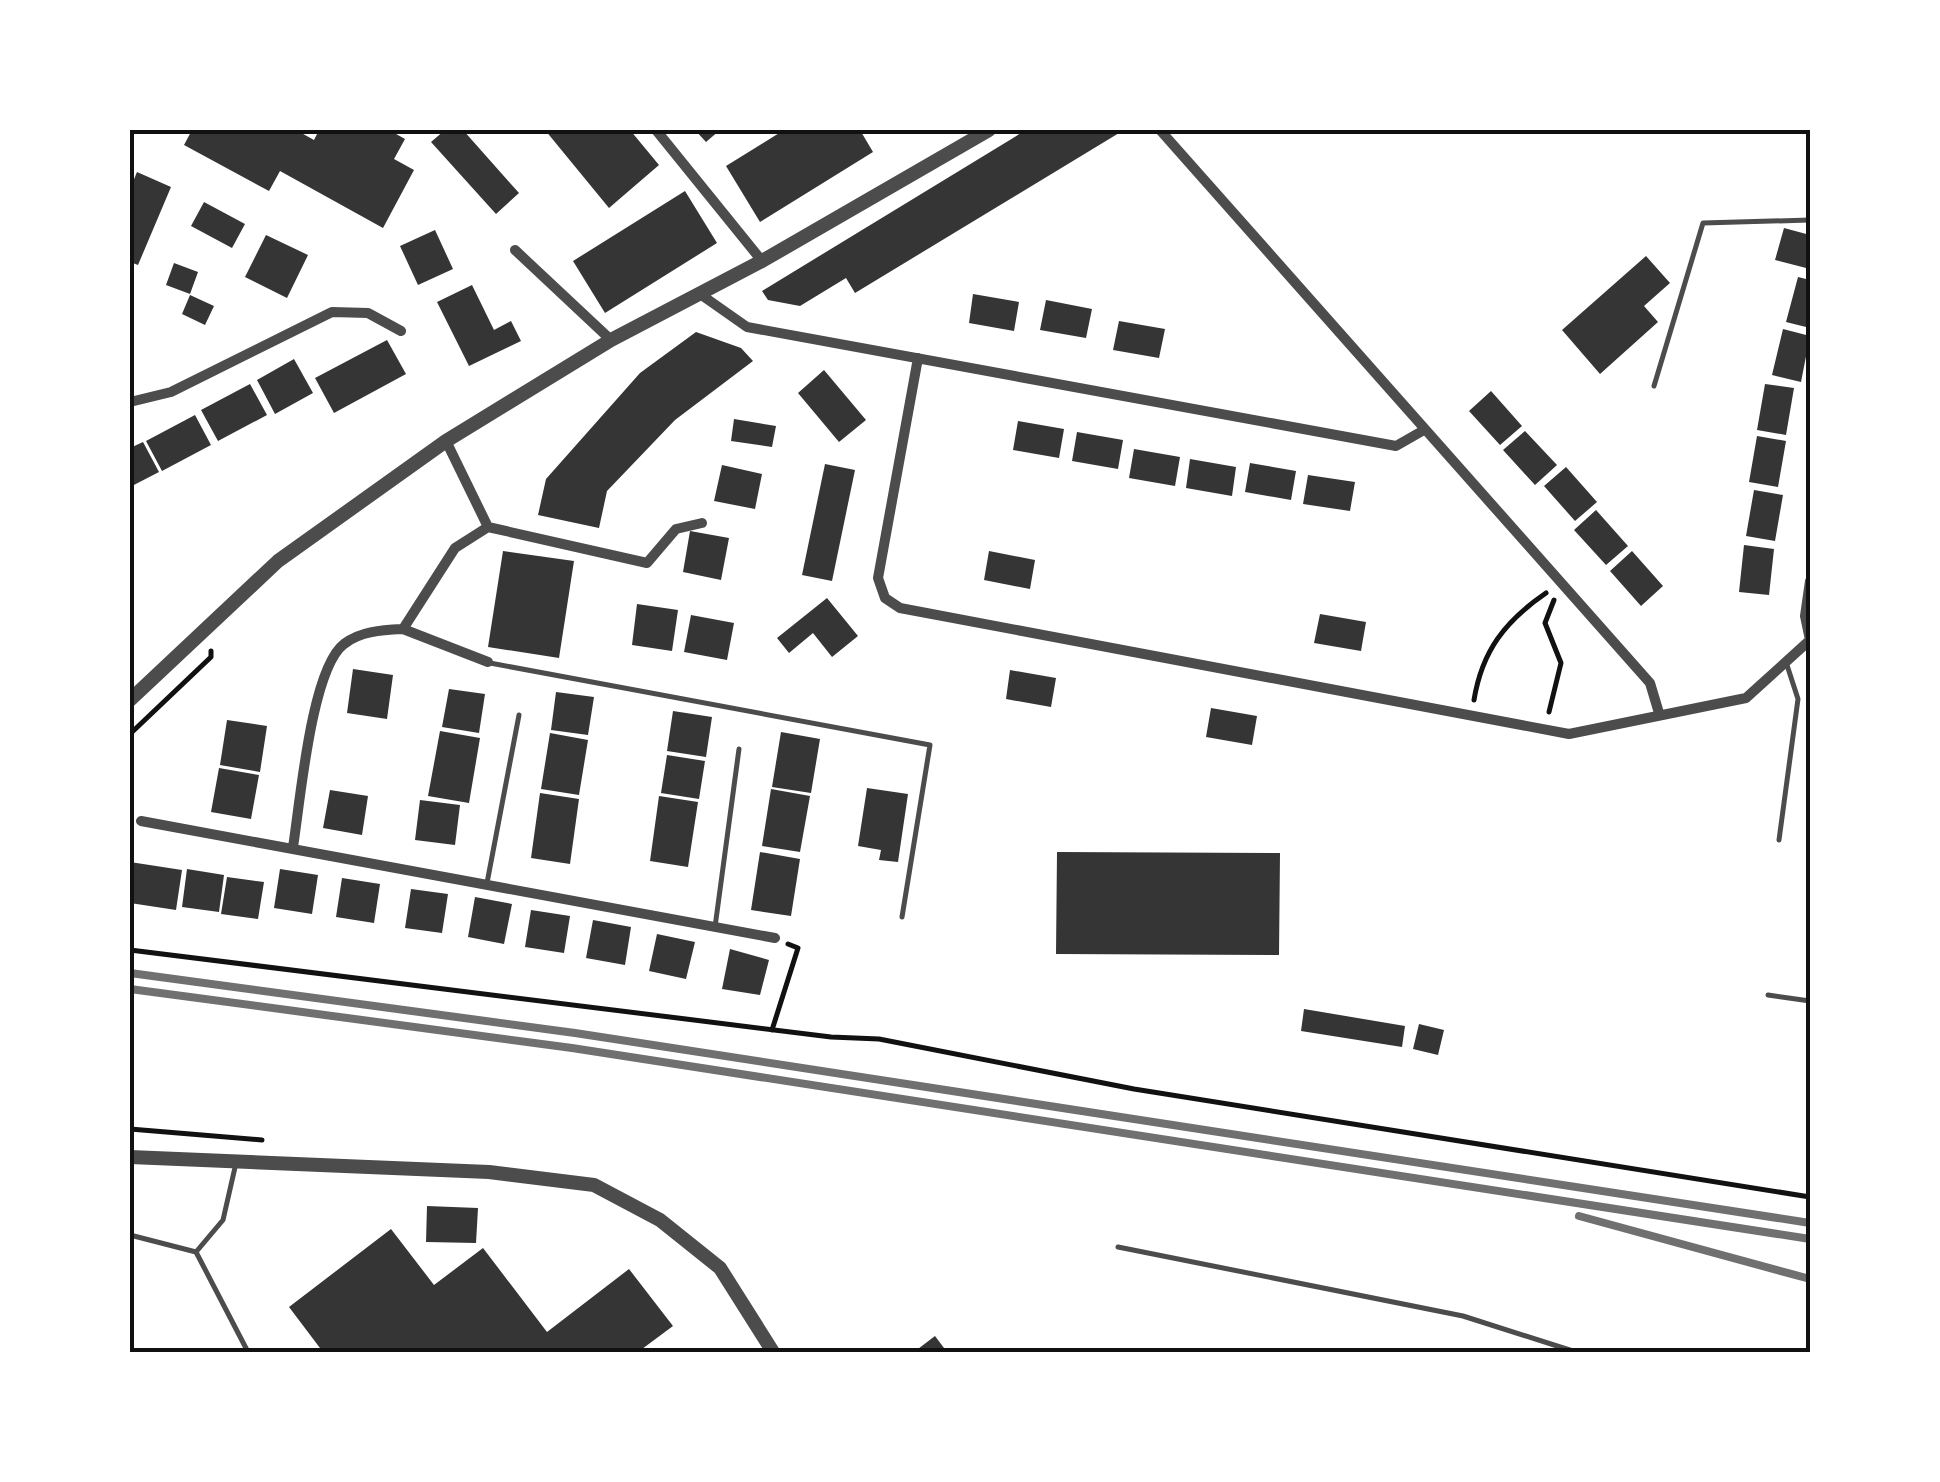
<svg xmlns="http://www.w3.org/2000/svg" width="1940" height="1482" font-family="'Sofia Sans Condensed',sans-serif">
<rect width="100%" height="100%" fill="#fff"/>
<path fill="#353535" d="M192 130H296L314 140 319 130H389L405 139 394 159 414 170 383 228 280 171 269 191 184 145Z
M445 130H463L519 193 496 214 431 142Z
M545 130H630L659 165 609 208Z
M695 130H720L706 142Z
M784 130H860L873 152 760 222 726 166Z
M1026 130H1124L855 293 846 278 800 306 768 300 762 291Z
M137 172 171 187 138 265 130 262V189Z
M685 191 717 243 605 313 573 261Z
M204 202 245 224 232 248 191 226Z
M1784 228 1810 235V269L1775 260Z
M435 230 453 269 418 285 400 246Z
M266 235 308 255 287 298 245 277Z
M1646 256 1670 283 1644 306 1658 322 1600 374 1562 330Z
M174 263 198 272 190 294 166 285Z
M1798 277 1810 280V328L1786 322Z
M472 285 494 330 511 321 521 341 469 366 437 302Z
M973 294 1019 302 1014 331 969 323Z
M190 295 214 306 205 325 182 314Z
M1046 300 1092 309 1086 338 1040 330Z
M1119 321 1165 329 1159 358 1113 350Z
M1783 329 1810 336 1801 382 1772 375Z
M696 332 741 348 753 361 675 420 607 491 599 528 538 515 546 479 640 373Z
M387 340 406 374 334 413 315 378Z
M294 359 313 393 275 414 257 380Z
M824 370 866 420 839 442 798 393Z
M250 384 267 415 218 441 201 410Z
M1765 384 1794 388 1786 435 1757 430Z
M1491 391 1522 426 1500 445 1469 411Z
M195 415 211 445 162 471 146 441Z
M734 419 776 426 772 447 731 441Z
M1018 421 1064 429 1059 458 1013 450Z
M1525 431 1557 465 1535 485 1503 450Z
M1077 432 1123 440 1118 469 1072 461Z
M1757 436 1786 441 1778 487 1749 482Z
M143 442 159 472 130 487V448Z
M1134 449 1180 457 1175 486 1129 478Z
M1190 459 1236 467 1232 496 1186 488Z
M1250 463 1296 471 1291 500 1245 492Z
M825 464 855 470 832 581 802 575Z
M722 465 762 474 755 509 714 501Z
M1566 467 1597 502 1575 521 1544 486Z
M1308 475 1355 482 1350 511 1303 504Z
M1754 490 1783 495 1775 541 1746 536Z
M1596 510 1628 546 1606 565 1574 530Z
M690 531 729 538 721 580 683 572Z
M1744 545 1774 549 1769 595 1739 592Z
M503 551 574 561 559 658 488 647Z
M989 551 1035 560 1030 589 984 580Z
M1632 551 1663 586 1641 606 1610 571Z
M827 598 858 636 832 657 813 633 789 653 777 638Z
M637 604 678 610 672 651 632 645Z
M1320 614 1366 622 1361 651 1314 643Z
M691 615 734 623 727 660 684 652Z
M353 669 393 675 387 719 347 713Z
M1010 670 1056 678 1051 707 1006 699Z
M449 689 485 694 479 733 442 727Z
M556 692 594 697 588 735 551 730Z
M1211 708 1257 716 1252 745 1206 737Z
M673 711 712 717 706 757 667 751Z
M227 720 267 726 260 772 220 765Z
M440 731 480 738 469 803 428 796Z
M781 732 820 739 811 793 772 787Z
M550 733 588 740 579 795 541 789Z
M667 755 705 761 699 799 661 793Z
M219 768 259 775 251 819 211 812Z
M867 788 908 794 898 862 879 860 881 850 858 846Z
M771 789 810 796 800 852 762 846Z
M330 790 368 796 362 835 323 828Z
M540 793 579 799 570 864 531 858Z
M659 796 698 802 688 867 650 861Z
M420 800 460 805 455 845 415 840Z
M760 852 800 859 791 916 751 910Z
M1057 852 1280 853 1279 955 1056 954Z
M130 862 182 870 176 910 130 903Z
M187 869 224 875 219 912 182 907Z
M280 869 318 875 312 914 274 908Z
M227 877 264 882 258 919 221 914Z
M342 878 380 884 374 923 336 917Z
M411 889 448 894 442 933 405 928Z
M475 897 512 904 504 944 468 937Z
M531 910 570 916 564 953 525 947Z
M593 920 631 927 625 965 586 958Z
M657 934 695 942 686 979 649 971Z
M730 949 769 960 760 995 722 989Z
M1304 1009 1405 1026 1402 1047 1301 1031Z
M1419 1024 1444 1030 1438 1055 1413 1049Z
M427 1206 478 1208 476 1243 426 1242Z
M391 1229 434 1285 483 1248 547 1332 629 1269 673 1326 638 1352H323L289 1307Z
M935 1336 947 1352H914Z"/>
<g fill="none" stroke-linecap="round" stroke-linejoin="round">
<path stroke="#111" stroke-width="5" d="M1474 700C1482 651 1505 621 1546 593
M1549 712 1561 663 1545 623 1554 600
M130 734 211 657V651
M130 950 831 1037 879 1039 1134 1089 1810 1197
M772 1030 798 948 788 944
M130 1129 262 1140"/>
<path stroke="#4c4c4c" stroke-width="5" d="M1654 386 1703 223 1810 220
M490 663 930 745 902 917
M1779 840 1798 699 1786 662
M487 883 519 715
M715 927 739 749
M1768 995 1810 1001
M130 1235 196 1252 223 1220 236 1163
M1118 1247 1463 1316 1576 1352
M196 1252 248 1352"/>
<path stroke="#4c4c4c" stroke-width="10" d="M656 130 762 261
M1160 130 1650 683 1659 713
M515 250 611 340
M700 294 747 327 1396 446 1424 430
M918 358 878 578 885 598 900 608 1569 734 1746 698 1810 640
M130 402 171 392 332 312 368 313 401 331
M446 441 488 527 455 548 403 629 488 662
M488 527 647 563 676 529 702 523
M1810 640 1805 616 1810 581
M141 821 775 938
M293 847C300 804 311 669 344 644 360 631 383 630 403 629"/>
<path stroke="#4c4c4c" stroke-width="14" d="M130 700 278 561 446 441 611 340 762 261 989 130
M130 1157 489 1172 594 1185 660 1220 720 1268 773 1352"/>
<path stroke="#707070" stroke-width="8" d="M130 973 575 1033 1810 1223
M130 989 572 1048 1810 1239
M1579 1216 1810 1279"/>
</g>
<rect width="1940" height="1482" fill="none" stroke="#ffffff" stroke-width="265"/>
<rect x="132" y="132" width="1676" height="1218" fill="none" stroke="#111" stroke-width="4"/>
</svg>
